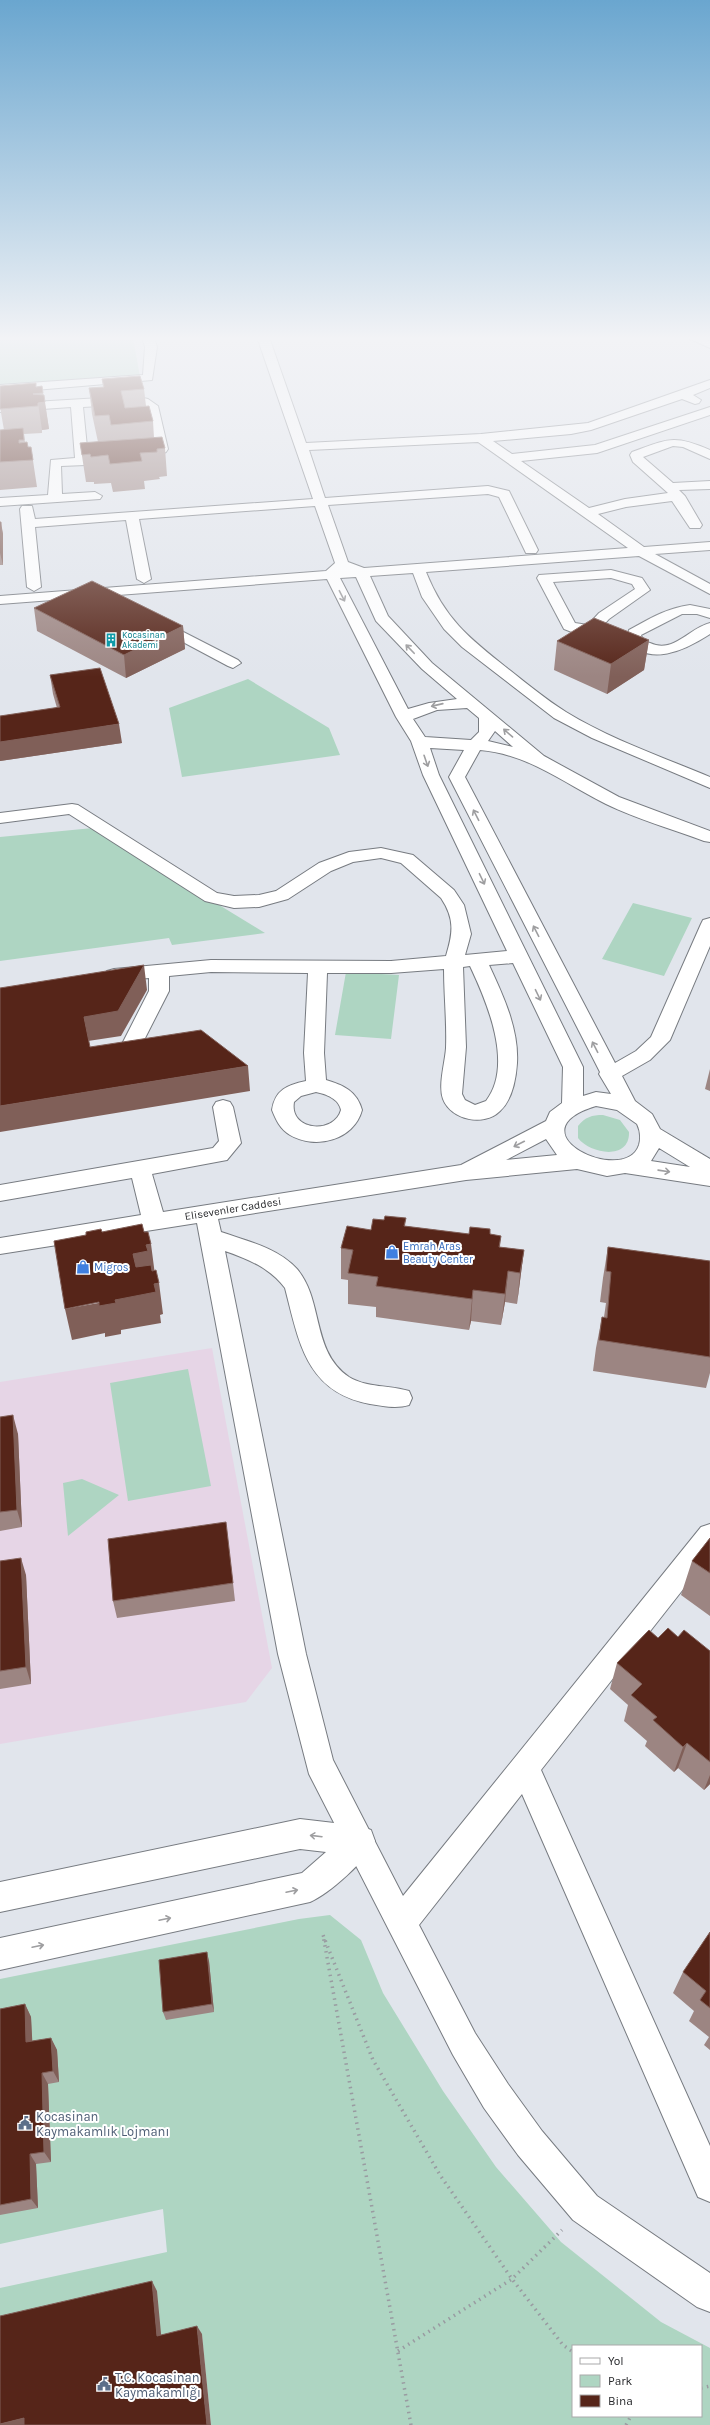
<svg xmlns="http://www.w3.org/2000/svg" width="710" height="2425" font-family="Karla,sans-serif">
<rect width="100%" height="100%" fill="#e1e5ec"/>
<path fill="#e6d5e6" d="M212 1348 272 1668 246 1702 0 1744V1382Z"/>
<path fill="#aed5c2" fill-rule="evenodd" d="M0 337H133L140 377 0 385Z
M248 679 329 728 340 755 182 777 169 708Z
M93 828 265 933 172 945 169 938 0 961V837Z
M633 903 692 918 664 976 602 959Z
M346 972 399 975 391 1039 335 1035Z
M603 1115 620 1120 629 1132C630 1161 590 1154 578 1138V1126C585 1117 592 1115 603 1115Z
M188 1369 211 1486 128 1501 110 1383Z
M82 1479 119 1495 68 1536 63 1483Z
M330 1915 361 1940 383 1993 443 2091 496 2167 561 2242 661 2322 710 2348V2425H211L202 2335 162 2344 0 2327V2288L167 2252 163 2209 0 2244V1979L299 1919ZM573 2346H701V2416H573Z"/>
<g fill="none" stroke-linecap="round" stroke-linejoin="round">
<g stroke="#777b81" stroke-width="2">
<path id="minor" d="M142 337H154L157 347 152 380 0 393V385L143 375 145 347Z
M257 337H269L306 443 481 434 588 423 710 380V388L693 395 701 400 699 403 695 404 682 399 591 430 571 434 493 441 512 454 595 445 710 407V415L597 453 521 461 589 508 625 499 668 493 633 462 630 455 632 452C668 439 673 434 710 450V459L683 447 673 446 643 457 673 483 710 481V489L679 490 685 496 702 525 700 528H690L672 501 626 507 598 514 644 547 710 542V550L655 554 710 584V594L639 556 426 572C445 619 468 637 507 668 526 683 545 699 566 712 610 739 662 757 710 777V788L592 738 554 718 462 647 444 629 422 597 413 573 370 576 388 616 432 663 544 756 619 797 710 831V842L704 841C672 829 637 819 606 804 564 783 528 754 480 750L465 777 615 1063 636 1051 651 1037 701 924 703 920 710 918V946L670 1040 650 1060 622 1076 635 1101 652 1114 660 1129 710 1159V1186L625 1173 607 1176 577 1169 466 1180 218 1219 221 1232C247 1241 278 1248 297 1269 324 1301 311 1351 349 1377 367 1388 390 1385 409 1391L412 1398 409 1405C396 1409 383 1406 370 1404 306 1392 299 1342 285 1288 270 1268 248 1259 225 1251L306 1654 333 1760 403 1896 701 1527 710 1524V1555L541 1770 710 2146V2202L698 2197 522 1794 419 1925 475 2033 508 2084 542 2131 597 2196 710 2273V2312L697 2307 573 2220 518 2155 484 2108 453 2055 309 1774 278 1654 197 1223 0 1254V1238L141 1215 132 1178 0 1201V1185L213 1148 219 1141 213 1107 216 1102 223 1100 230 1102 233 1107 241 1143 227 1160 152 1174 163 1212 461 1165 546 1121 550 1112 562 1103 563 1067 513 963 489 965C503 995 519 1029 517 1063 516 1079 512 1100 500 1111 484 1127 451 1120 443 1099 438 1085 445 1063 446 1048 447 1022 444 995 444 969L391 973H327L324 1053 326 1080C343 1085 357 1091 362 1110 354 1140 316 1150 290 1135 280 1129 276 1120 272 1110 275 1090 287 1085 306 1081L304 1053 308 973 211 972 169 976V991L141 1046 138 1051 131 1053 124 1051 121 1046 149 991V978L114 981 107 979 104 975 107 971 114 969 211 960 391 961 446 956C453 933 455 919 441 898L401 863 381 858 353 862 331 871 288 899 259 907 234 908 205 901 69 814 0 823V813L72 804 78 805 217 893 234 896 259 895 276 891 319 863 349 852 381 848 413 855 454 890 464 905 471 934 465 955 507 951 423 775 411 741 396 717 327 579 0 604V596L326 571 335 563 315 506 139 519 151 579 144 583 137 579 126 520 35 527 41 587 34 591 27 587 20 509 22 506H32L35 519 313 499ZM478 442 628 548 364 568 348 562 328 505 488 494 499 497 526 553H536L538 550 509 491 488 486 325 498 309 450ZM356 577 376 621 422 669 457 699 429 703 408 709 340 578ZM467 708 479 718V732L471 740 425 737 413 719 437 710ZM495 731 513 747 488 741ZM430 748 464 750 449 777 600 1072 599 1074 611 1094 596 1092 583 1096V1067L439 775ZM470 966C487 1002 514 1065 486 1101L475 1105 465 1100 462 1094 466 1047 463 967ZM316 1092C326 1094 339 1099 341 1110 334 1135 289 1131 294 1102L301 1096ZM596 1106 617 1110 637 1124C640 1130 641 1138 639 1145 625 1187 510 1132 596 1106ZM546 1139 557 1155 506 1160ZM659 1148 690 1167 651 1161Z
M686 337H701L710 341V348Z
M134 396 148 399 158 406 168 449 166 452 147 460 141 456 155 447 146 408 134 404 83 407 88 457 111 456 117 460 111 464 61 466 62 494 95 492 102 496 100 499 0 506V498L48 495 51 460 75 458 71 407 0 412V404Z
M611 570 642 578 650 590 609 619 597 632 577 634 564 629 537 578 539 575ZM611 578 632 584 635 589 599 613 588 625 575 623 553 582Z
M690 605 710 609V618L697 614H682L641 635C642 639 645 642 650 643 674 654 689 628 710 623V634C687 649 646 670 627 637L629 630C649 619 667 608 690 605Z
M158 619 238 660 241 663 233 668 228 666 153 626 151 623Z"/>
</g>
<g stroke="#777b81" stroke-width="2">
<path id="highway" d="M300 1819 360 1826 371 1830 375 1841C367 1860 329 1894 310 1902L0 1970V1938L302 1873 326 1852 300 1849 0 1912V1882Z"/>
</g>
<path stroke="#999ba1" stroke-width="3.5" stroke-dasharray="1.5 4.5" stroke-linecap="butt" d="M398 2351 512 2279 562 2230
M701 2388 710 2386
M411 2425 323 1935 373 2060 440 2175 512 2279 563 2345 573 2352
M626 2425 631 2416"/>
<use href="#minor" fill="#fff" fill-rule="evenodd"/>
<use href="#highway" fill="#fff" fill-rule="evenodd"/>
</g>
<path fill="#9c8582" d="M102 379 144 389 146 406 153 421 154 438 165 448 167 476 159 477 160 479 144 481 145 489 113 492 111 483 94 484V482H86L80 443 98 442 92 414 89 388 103 387Z
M42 386 49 429 42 430V433L24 434 25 442H27L28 447H31L35 474 37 487 0 490V430H4L0 407 36 387Z
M0 522 3 534V565H0Z
M34 608 183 626 185 649 126 678 37 631Z
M649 640 644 670 607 694 554 670 557 641Z
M50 675 122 743 0 761V716L57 708 53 694Z
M710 1069V1091L705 1089Z
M406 1218 405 1226 469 1234H490L501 1236 500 1247 524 1250 517 1304 505 1302 501 1325 471 1321 469 1330 376 1317V1307L348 1304V1280L341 1279V1248L371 1230 384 1220Z
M608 1247 710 1261V1373L706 1388 593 1371 596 1348 602 1317H604L606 1303 600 1302 603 1278Z
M0 1417 18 1434 22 1527 0 1531Z
M710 1538V1616L681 1595 692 1561Z
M0 1561 26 1575 31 1684 0 1689Z
M233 1583 235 1601 117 1618 113 1601Z
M678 1637 710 1651V1784L704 1790 678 1768 674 1772 645 1746 647 1741 624 1721 628 1705 610 1689 617 1663 658 1638Z
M710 1932V2050L704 2045 709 2037 689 2021 694 2011 673 1993 683 1972Z
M209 1961 214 2012 166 2020 163 2012Z
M25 2004 31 2017 32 2041 51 2038 57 2050 59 2082 48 2084 51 2162 36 2164 38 2208 0 2215V2009Z"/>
<path fill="#805f58" d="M45 402 49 429 42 430 38 403Z
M1 522 3 534V565L0 553Z
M183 626 185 649 126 678 124 655Z
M649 640 644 670 607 694 611 664Z
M119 724 122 743 0 761V742Z
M144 965 147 990 121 1036 88 1041 84 1017Z
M248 1066 250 1091 0 1132V1106Z
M151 1244 155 1275 138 1285 133 1254 146 1245Z
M524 1250 520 1281 517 1304 520 1273Z
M508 1271 505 1302 501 1325 505 1294Z
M159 1283 163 1314 160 1315 161 1323 121 1330V1334L105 1337V1333L72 1340 65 1309 115 1300 154 1284Z
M473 1290 471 1321 469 1330 472 1299Z
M13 1415 18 1434 22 1527 17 1510Z
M21 1558 26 1575 31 1684 26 1667Z
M687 1743 678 1768 674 1772 683 1747Z
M710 1775V1784L704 1790Z
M207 1952 209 1961 214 2012 212 2004Z
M25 2004 31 2017 33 2054 26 2042Z
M51 2038 57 2050 59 2082 53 2071Z
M42 2073 48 2084 51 2162 44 2152Z
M30 2154 36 2164 38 2208 31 2199Z
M152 2281 157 2291 162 2344 157 2336Z
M197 2326 202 2334 211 2425H207Z
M24 2418 30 2425H0V2424Z"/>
<path fill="#562519" stroke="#805f58" d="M140 376 144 389 121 391 125 408 149 406 153 421 111 425 109 415 95 416 89 388 104 387 102 379Z
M36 383V387L42 386 43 393 33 394 44 395 45 402 38 403V406L0 409V386Z
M23 428 24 440H19V443L27 442 28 447H31L33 460 0 462V430Z
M162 437 165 448 157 449V452L140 453 142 461 110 464 108 455 91 457 90 454 82 455 80 443Z
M0 522H1L0 553Z
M92 581 183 626 124 655 34 608Z
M594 618 649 640 611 664 557 641Z
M100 668 119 724 0 742V716L60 707 50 675Z
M144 965 118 1011 84 1017 90 1047 201 1030 248 1066 0 1106V988Z
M385 1216 406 1218 404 1226 469 1234 470 1227 490 1229V1234L501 1236 499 1247 524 1250 520 1273 508 1271 505 1294 473 1290 472 1299 376 1286 378 1277 348 1273 353 1250 341 1248 347 1226 371 1230 373 1219 384 1220Z
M142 1224 144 1232H148L151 1244 146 1245 148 1251 133 1254 136 1267 151 1265 152 1271 156 1270 159 1283 154 1284 156 1292 115 1300 116 1303 99 1306V1302L65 1309 54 1241 86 1235V1232L101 1229 102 1232Z
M608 1247 710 1261V1357L599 1340 602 1317 607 1318 611 1272 606 1271Z
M13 1415 17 1510 0 1512V1417Z
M226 1522 233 1583 113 1601 108 1539Z
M710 1538V1573L692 1561Z
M21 1558 26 1667 0 1671V1561Z
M668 1628 678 1637 684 1630 710 1651V1762L687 1743 683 1747 653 1720 657 1717 631 1695 642 1684 617 1663 649 1630 658 1638Z
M710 1932V2008L700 2000 706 1991 683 1972Z
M207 1952 212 2004 163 2012 159 1960Z
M25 2004 26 2042 51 2038 53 2071 42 2073 44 2152 30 2154 31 2199 0 2205V2009Z
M152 2281 157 2336 197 2326 207 2425H24V2418L0 2424V2316Z"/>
<defs><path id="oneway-shaft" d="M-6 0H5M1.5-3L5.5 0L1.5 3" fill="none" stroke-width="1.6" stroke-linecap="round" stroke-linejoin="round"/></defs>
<g stroke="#9e9ea0">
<use href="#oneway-shaft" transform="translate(342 596) rotate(63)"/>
<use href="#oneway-shaft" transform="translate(410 649) rotate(-134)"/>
<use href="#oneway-shaft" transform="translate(437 705) rotate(167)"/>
<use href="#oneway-shaft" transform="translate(508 733) rotate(-139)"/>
<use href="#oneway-shaft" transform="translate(426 761) rotate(71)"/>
<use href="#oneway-shaft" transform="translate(476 815) rotate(-117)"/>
<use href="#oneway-shaft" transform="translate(482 879) rotate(64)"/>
<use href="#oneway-shaft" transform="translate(536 931) rotate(-117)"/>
<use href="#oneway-shaft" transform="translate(538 995) rotate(64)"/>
<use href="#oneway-shaft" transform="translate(595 1047) rotate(-117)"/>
<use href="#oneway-shaft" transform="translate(519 1144) rotate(153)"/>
<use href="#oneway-shaft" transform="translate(664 1171) rotate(8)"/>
<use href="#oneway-shaft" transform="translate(316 1836) rotate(-173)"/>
<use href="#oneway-shaft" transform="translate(292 1891) rotate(-12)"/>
<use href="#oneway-shaft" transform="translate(165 1919) rotate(-12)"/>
<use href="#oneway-shaft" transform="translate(38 1946) rotate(-12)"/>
</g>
<linearGradient id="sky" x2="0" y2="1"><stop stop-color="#6aa6cf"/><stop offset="0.5" stop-color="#f2f3f6"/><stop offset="1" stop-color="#f2f3f6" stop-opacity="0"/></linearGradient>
<rect width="710" height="677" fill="url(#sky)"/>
<defs>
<g id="building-bare" transform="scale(1.08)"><path d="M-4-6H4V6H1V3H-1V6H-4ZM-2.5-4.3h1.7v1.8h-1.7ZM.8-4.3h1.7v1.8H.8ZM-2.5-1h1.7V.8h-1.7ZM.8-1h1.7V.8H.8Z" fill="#0f9aa8" stroke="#fff" stroke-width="2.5" paint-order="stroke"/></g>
<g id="shop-bare" transform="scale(1.08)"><path d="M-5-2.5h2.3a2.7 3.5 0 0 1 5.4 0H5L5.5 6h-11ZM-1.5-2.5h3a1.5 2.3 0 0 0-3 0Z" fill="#3f7fe0" stroke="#fff" stroke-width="2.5" paint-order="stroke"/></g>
<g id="civic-bare" transform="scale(1.08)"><path d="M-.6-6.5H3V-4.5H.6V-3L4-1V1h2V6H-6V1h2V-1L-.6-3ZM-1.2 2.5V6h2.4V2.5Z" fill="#5c6f8a" stroke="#fff" stroke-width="2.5" paint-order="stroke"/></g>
</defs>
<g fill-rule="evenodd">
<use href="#building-bare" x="111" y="640"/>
<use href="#shop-bare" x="392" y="1252"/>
<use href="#shop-bare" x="83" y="1267"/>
<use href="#civic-bare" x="25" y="2123"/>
<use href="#civic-bare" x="104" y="2384"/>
</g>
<g text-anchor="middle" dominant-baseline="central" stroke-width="4" stroke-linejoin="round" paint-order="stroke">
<g font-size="9" fill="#0d838f" stroke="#fff" text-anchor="start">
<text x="122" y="635">Kocasinan<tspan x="122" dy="10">Akademi</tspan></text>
</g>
<g font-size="11" fill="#27282b" stroke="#fff">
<text transform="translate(233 1209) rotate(-9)">Elisevenler Caddesi</text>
</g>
<g font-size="11" fill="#366cbe" stroke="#fff" text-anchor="start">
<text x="403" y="1246">Emrah Aras<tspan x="403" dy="13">Beauty Center</tspan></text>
<text x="94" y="1267">Migros</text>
</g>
<g font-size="13" fill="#4e5e75" stroke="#fff" text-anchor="start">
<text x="36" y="2116">Kocasinan<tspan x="36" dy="15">Kaymakamlık Lojmanı</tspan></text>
<text x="115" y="2377">T.C. Kocasinan<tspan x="115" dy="15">Kaymakamlığı</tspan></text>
</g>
</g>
<rect x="572" y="2345" width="130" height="72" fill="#ffffff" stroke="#a9a9aa"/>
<rect x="580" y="2358" width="20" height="6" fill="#ffffff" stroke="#a9a9aa"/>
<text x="608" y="2365" font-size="12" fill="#27282b">Yol</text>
<rect x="580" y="2375" width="20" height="12" fill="#aed5c2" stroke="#a9a9aa"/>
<text x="608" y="2385" font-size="12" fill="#27282b">Park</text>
<rect x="580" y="2395" width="20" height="12" fill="#562519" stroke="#a9a9aa"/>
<text x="608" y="2405" font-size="12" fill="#27282b">Bina</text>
</svg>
